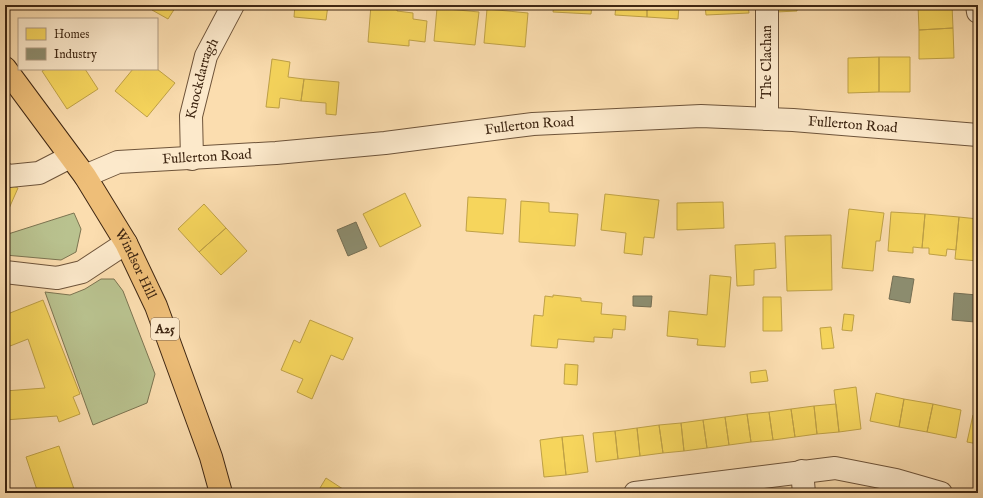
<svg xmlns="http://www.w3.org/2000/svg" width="983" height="498" font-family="'IM FELL English',serif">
<rect width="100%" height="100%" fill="#fbddaf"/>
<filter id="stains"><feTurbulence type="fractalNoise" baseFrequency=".005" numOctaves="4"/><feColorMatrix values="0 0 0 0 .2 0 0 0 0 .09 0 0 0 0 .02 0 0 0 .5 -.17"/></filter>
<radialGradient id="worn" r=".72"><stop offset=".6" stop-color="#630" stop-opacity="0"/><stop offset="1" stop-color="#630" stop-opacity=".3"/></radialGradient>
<path fill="#b9c28f" stroke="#7c7451" d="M74 213 81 229 76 252 61 260 5 255V235Z
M101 279H114L123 291 155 374 147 403 93 425 45 292 70 295 85 289Z"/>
<path fill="#f6d55c" stroke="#bfa146" d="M155 5H177L168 19 152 10Z
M295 5H328L326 20 294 17Z
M371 5H397V11L413 13V19L427 21 425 42 409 40V46L368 42Z
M554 5H592L591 14 553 12Z
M616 5H647V17L615 15Z
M647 5H679L678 19 647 17Z
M705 5H748L749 13 706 15Z
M776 5H797V11L776 12Z
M918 5H952L953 28 919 30Z
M437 8 479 12 475 45 434 41Z
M487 9 528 13 525 47 484 43Z
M953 28 954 58 919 59V30Z
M879 57V92L848 93V58Z
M879 57H910V92H879Z
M272 59 290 62 288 77 304 79 301 101 280 98 279 108 266 107Z
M46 69H85L98 89 67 109 42 71Z
M133 69H157L175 83 147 117 115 91Z
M304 79 339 82 336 115 326 114V103L301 101Z
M8 184 18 188 7 213 5 212V186L6 187Z
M405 193 421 226 380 247 363 214Z
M605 194 659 200 654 238 644 237 642 255 624 253 626 233 601 230Z
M468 197 506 199 503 234 466 231Z
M521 201 549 203V212L578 214 575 246 519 242Z
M723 202 724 228 677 230V203Z
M204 204 226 228 199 252 178 229Z
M849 209 884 213 880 241H876L873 271 842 268Z
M891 212 925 214 922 248 913 247V253L888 251Z
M925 214 959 217 956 250 947 249 946 256 929 254V248H922Z
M959 217 978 219V261L955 259Z
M226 228 247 251 221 275 199 252Z
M831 235 832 290 787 291 785 236Z
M775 243 776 268 754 270V285L737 286 735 245Z
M710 275 731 277 725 347 697 345 698 339 667 336 669 311 707 315Z
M553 295 581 298V301L602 303 601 314 626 316 625 330 613 329 612 338 594 337V342L558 339 557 348 531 346 534 315 543 316 545 296 553 297Z
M763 297H781L782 331H763Z
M43 300 80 394 73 397 80 414 59 422 57 416 5 420V391L45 388 28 339 5 348V315Z
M844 314 854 315 852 331 842 330Z
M310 320 353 338 343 360 331 355 312 399 297 392 303 379 281 370 294 340 300 343Z
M831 327 834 348 822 349 820 328Z
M565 364 578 365 577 385 564 384Z
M766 370 768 381 751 383 750 372Z
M856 387 861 429 839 432 834 390Z
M876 393 904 399 899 427 870 421Z
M904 399 933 404 927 432 899 427Z
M836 404 839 432 817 434 814 406Z
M933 404 961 410 956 438 927 432Z
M814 406 817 434 795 437 791 409Z
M791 409 795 437 773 440 769 412Z
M769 412 773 440 751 442 747 414Z
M747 414 751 442 729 445 725 417Z
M973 415 978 416V444L967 442Z
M725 417 729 445 707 448 703 420Z
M703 420 707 448 684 451 681 423Z
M681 423 684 451 663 453 659 425Z
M659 425 663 453 640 456 637 428Z
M637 428 640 456 618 459 615 431Z
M615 431 618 459 596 462 593 433Z
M583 435 588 472 566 475 562 437Z
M562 437 566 475 544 477 540 440Z
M59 446 74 489 61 493H38L26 457Z
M326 478 349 493H317Z"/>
<path fill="#8c8c6e" stroke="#756e53" d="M356 222 367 248 348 256 337 230Z
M893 276 914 279 910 303 889 299Z
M954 293 977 295 975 322 952 320Z
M633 296H652L651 307 633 306Z"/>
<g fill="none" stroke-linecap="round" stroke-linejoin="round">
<g stroke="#6e543a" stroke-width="24">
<g id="minor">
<path d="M767 5V119"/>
<path d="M977 5 978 12"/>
<path id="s1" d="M192 159 191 116 206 56 233 5"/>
<path d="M5 174 9 176 39 173 70 157"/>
<path id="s2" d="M85 176 118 162 276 153 385 143 533 124 701 116 793 120 978 135"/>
<path d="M5 272 57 278 82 272 126 243"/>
<path d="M802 471 804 493"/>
<path d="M635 493 835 468 896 480 941 493"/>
</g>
</g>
<g stroke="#3f2713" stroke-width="24">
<g id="major">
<path id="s3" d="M5 68 85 176 126 243 156 306 211 457 221 493"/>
</g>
</g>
<use href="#minor" stroke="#fce9cb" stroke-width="22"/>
<use href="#major" stroke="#eebe78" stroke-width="22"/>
</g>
<g text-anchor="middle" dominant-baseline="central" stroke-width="4" stroke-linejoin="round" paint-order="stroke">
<rect fill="#fce9cb" stroke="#78614a" stroke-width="1" x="151" y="318" width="28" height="22" rx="3"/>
<g font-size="13" font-weight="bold" fill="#3f2713">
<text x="165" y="329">A25</text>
</g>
<g font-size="14" fill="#3f2713" stroke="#fce9cb">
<text transform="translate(767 62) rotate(-90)">The Clachan</text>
<text stroke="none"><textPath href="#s1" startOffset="82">Knockdarragh</textPath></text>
<text stroke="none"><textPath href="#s2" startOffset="773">Fullerton Road</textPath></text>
<text stroke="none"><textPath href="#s2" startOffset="449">Fullerton Road</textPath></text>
<text stroke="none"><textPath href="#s2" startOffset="125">Fullerton Road</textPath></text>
<text stroke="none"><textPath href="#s3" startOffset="236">Windsor Hill</textPath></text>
</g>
</g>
<rect width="983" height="498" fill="none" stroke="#fbddaf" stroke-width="20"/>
<rect x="6" y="6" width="971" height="486" fill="none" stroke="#3f2713" stroke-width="2"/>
<rect x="10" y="10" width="963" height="478" fill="none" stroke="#3f2713"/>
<rect x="18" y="18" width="140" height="52" fill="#fce9cb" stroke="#b09b81"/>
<rect x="26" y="28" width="20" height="12" fill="#f6d55c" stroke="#b09b81"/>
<text x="54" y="38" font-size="12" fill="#3f2713">Homes</text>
<rect x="26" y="48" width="20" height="12" fill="#8c8c6e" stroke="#b09b81"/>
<text x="54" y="58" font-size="12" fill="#3f2713">Industry</text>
<rect width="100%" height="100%" filter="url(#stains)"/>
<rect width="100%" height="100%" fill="url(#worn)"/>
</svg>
